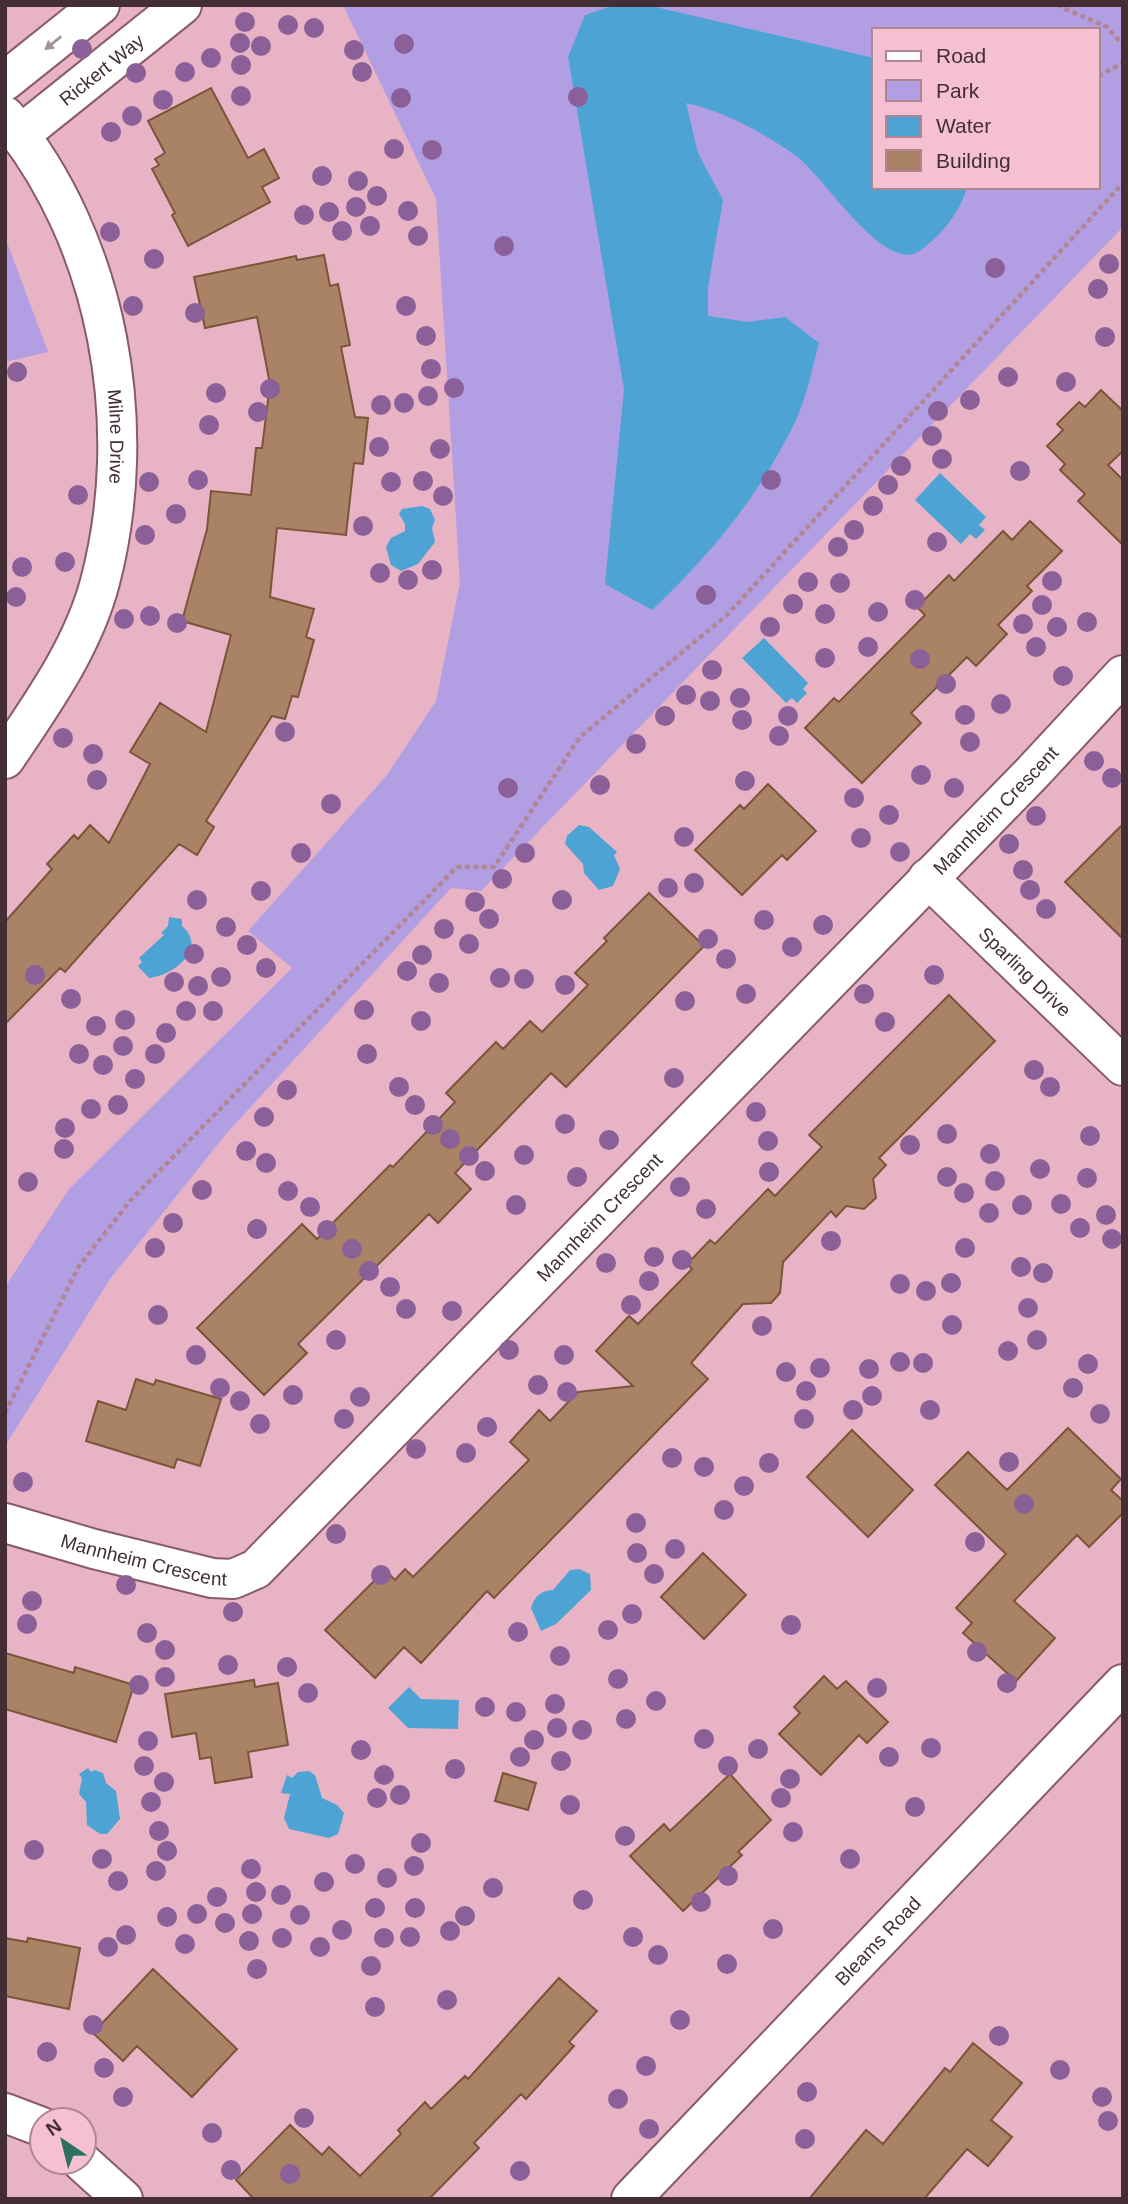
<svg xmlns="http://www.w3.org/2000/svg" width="1128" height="2204" font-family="Arial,sans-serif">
<rect width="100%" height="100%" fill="#e8b4c5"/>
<path fill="#b29ee3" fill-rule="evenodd" d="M343 5H1123V227L481 891 451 888 226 1134 110 1279 5 1446V1287L69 1189 292 968 248 931 387 775 436 701 460 583 436 199ZM874 30H1098V187H874Z
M5 237 48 352 5 362Z"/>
<path fill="#4ea3d5" d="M615 5H647L874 58V187H967C962 206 948 227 933 240 928 244 921 251 916 253 880 268 823 175 796 156 764 133 724 111 686 103L698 153 723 200 708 287V316L748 322 785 317 819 343C812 368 807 396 796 420 760 495 712 553 652 610L605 584 624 389 568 57 585 15Z
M940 473 986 517 979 525 985 530 976 539 970 534 961 544 915 500Z
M422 506 430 509 435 520 432 528 435 542 418 564 401 571 391 565 386 547 391 538 405 531V524L399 514 402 509Z
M764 638 808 683 803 689 807 693 797 703 792 698 786 703 742 658Z
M579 825 589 827 617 852 614 855 620 869 613 886 599 890 584 873 583 864 565 844 567 836Z
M169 917 182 919V926C209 949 172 976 149 978L138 966 142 962 139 958 164 935 161 933 168 926Z
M579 1569 590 1574 591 1590 556 1624 541 1631 531 1608C535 1596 540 1591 553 1590L570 1570Z
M409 1687 421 1699 459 1700 458 1729 408 1728 388 1708Z
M88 1768 91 1772 95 1770 103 1773 106 1783 116 1791 120 1819 107 1834H100L87 1825 86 1802 79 1794 82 1778 79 1774Z
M309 1771 315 1775 322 1798 337 1805 344 1813 338 1834 329 1838 289 1829 284 1818 290 1794 281 1793 287 1775 292 1778 298 1772Z"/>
<path fill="#aa8266" stroke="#7a553a" stroke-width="2" d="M211 88 248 158 264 149 279 178 262 187 270 202 188 246 172 215 175 213 152 169 159 165 155 159 165 153 148 121Z
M324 255 330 286 338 284 350 345 341 347 355 417 368 418 363 464 354 463 346 535 277 528 270 597 314 609 306 637 314 640 298 697 292 696 285 719 272 716 206 821 214 827 197 855 179 844 65 972 60 968 5 1024V922L52 869 47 864 74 835 78 839 90 825 109 843 150 764 130 752 160 703 206 732 227 650 231 635 182 621 207 529 211 491 251 495 256 448H262L270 384 257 317 205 328 194 277 296 256 297 260Z
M1101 390 1123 411V451L1108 465 1123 480V545L1078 501 1085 494 1060 470 1065 464 1047 446 1063 430 1057 424 1079 402 1085 407Z
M1030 521 1062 551 1027 586 1032 591 998 625 1007 634 976 666 967 657 911 713 921 723 862 783 805 728 834 698 839 702 925 615 917 607 949 575 954 581 1003 531 1012 540Z
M768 784 816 831 787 860 782 855 742 895 695 850 740 805 744 809Z
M1123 824V939L1065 882Z
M649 893 704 946 566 1087 551 1073 455 1173 471 1189 438 1223 429 1214 298 1344 307 1353 264 1395 197 1328 302 1224 317 1239 390 1165 393 1167 455 1102 446 1093 496 1042 503 1049 530 1021 542 1032 588 985 575 973 607 941 604 938Z
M949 995 995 1041 879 1158 886 1165 873 1179 876 1198 864 1209 846 1206 836 1217 831 1211 783 1262 780 1293 771 1303 743 1304 691 1363 708 1379 494 1598 487 1591 421 1663 404 1647 375 1678 325 1630 385 1570 395 1580 405 1569 413 1577 529 1460 510 1442 539 1410 550 1421 578 1392 633 1386 596 1351 629 1316 638 1324 692 1269 687 1264 710 1240 715 1244 768 1189 775 1196 822 1147 809 1135Z
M136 1379 154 1385 156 1380 221 1399 200 1466 177 1459 174 1468 86 1441 98 1401 126 1410Z
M1068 1428 1121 1479 1111 1490 1123 1501V1513L1089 1547 1077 1535 1014 1601 1055 1638 1016 1681 963 1633 972 1623 956 1608 1006 1554 935 1485 968 1452 1007 1490Z
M852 1430 913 1490 868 1537 807 1477Z
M703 1553 746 1595 704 1639 661 1597Z
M5 1653 74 1673 75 1667 134 1685 116 1742 5 1709Z
M824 1676 837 1689 846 1681 888 1722 867 1743 859 1735 821 1775 779 1734 800 1713 794 1707Z
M254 1680 255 1687 278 1683 288 1745 248 1752 252 1777 215 1783 211 1757 200 1759 196 1733 172 1737 165 1694Z
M503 1773 536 1783 528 1810 495 1801Z
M730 1774 771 1820 738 1852 742 1855 683 1911 630 1856 664 1824 670 1831Z
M5 1938 27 1942 28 1938 80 1948 69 2009 5 1996Z
M153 1969 237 2049 192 2097 137 2046 123 2061 93 2033Z
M559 1978 597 2011 569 2042 574 2046 526 2099 521 2094 474 2143 479 2148 429 2199H254L236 2180 290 2125 322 2155 329 2147 360 2176 401 2134 398 2130 425 2102 431 2109 465 2076 468 2079Z
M973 2043 1022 2083 991 2120 1012 2137 988 2166 967 2149 924 2199H809L866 2130 883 2144 945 2068 950 2072Z"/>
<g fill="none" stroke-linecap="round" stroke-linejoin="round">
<g stroke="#885a6a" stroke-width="42">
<g id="street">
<path d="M5 81 100 5"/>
<path id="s1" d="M5 116C109 241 141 426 100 582 83 647 42 704 5 759"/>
<path id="s2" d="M21 134 182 5"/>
<path id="s3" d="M928 878 1123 1066"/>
<path id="s4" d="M5 1523 94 1549 212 1578 233 1579 256 1569 1033 772 1123 675"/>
<path d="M5 2113 42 2127"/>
<path d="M82 2162 123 2199"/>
</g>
</g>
<g stroke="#885a6a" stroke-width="42">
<g id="secondary">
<path id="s5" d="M631 2199 1123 1684"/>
</g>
</g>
<path stroke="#b08694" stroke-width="4.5" stroke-dasharray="5 3.5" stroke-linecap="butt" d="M1057 5 1107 27 1123 45
M1098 76 1123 63
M5 1413 79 1266 131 1200 457 867H494L580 737 727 615 1123 183"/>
<use href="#street" stroke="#fff" stroke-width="38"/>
<use href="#secondary" stroke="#fff" stroke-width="38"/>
</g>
<g fill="#8b5f97">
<circle cx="245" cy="22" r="10"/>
<circle cx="288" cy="25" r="10"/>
<circle cx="314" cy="28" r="10"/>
<circle cx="240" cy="43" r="10"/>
<circle cx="404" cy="44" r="10"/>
<circle cx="261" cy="46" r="10"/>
<circle cx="82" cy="49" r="10"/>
<circle cx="354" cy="50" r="10"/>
<circle cx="211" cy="58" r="10"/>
<circle cx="241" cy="65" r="10"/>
<circle cx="185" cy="72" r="10"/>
<circle cx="362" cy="72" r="10"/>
<circle cx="136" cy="73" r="10"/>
<circle cx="241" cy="96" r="10"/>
<circle cx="578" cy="97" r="10"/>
<circle cx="401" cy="98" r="10"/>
<circle cx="163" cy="100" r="10"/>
<circle cx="132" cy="116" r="10"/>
<circle cx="111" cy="132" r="10"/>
<circle cx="394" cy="149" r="10"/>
<circle cx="432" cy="150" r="10"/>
<circle cx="322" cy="176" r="10"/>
<circle cx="358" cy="181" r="10"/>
<circle cx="377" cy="196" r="10"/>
<circle cx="356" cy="207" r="10"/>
<circle cx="408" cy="211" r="10"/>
<circle cx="329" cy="212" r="10"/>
<circle cx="304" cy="215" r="10"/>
<circle cx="370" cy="226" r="10"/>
<circle cx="342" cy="231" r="10"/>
<circle cx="110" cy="232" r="10"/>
<circle cx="418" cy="236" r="10"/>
<circle cx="504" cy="246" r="10"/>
<circle cx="154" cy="259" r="10"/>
<circle cx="1109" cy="264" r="10"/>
<circle cx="995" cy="268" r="10"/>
<circle cx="1098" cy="289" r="10"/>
<circle cx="133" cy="306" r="10"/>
<circle cx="406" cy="306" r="10"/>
<circle cx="195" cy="313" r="10"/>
<circle cx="426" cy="336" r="10"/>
<circle cx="1105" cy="337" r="10"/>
<circle cx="431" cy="369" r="10"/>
<circle cx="17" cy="372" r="10"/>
<circle cx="1008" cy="377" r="10"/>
<circle cx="1066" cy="382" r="10"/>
<circle cx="454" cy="388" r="10"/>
<circle cx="270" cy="389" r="10"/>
<circle cx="216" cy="393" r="10"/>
<circle cx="428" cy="396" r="10"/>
<circle cx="970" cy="400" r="10"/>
<circle cx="404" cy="403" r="10"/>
<circle cx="381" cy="405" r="10"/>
<circle cx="938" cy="411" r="10"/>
<circle cx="258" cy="412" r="10"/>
<circle cx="209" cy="425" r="10"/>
<circle cx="932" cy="436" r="10"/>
<circle cx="379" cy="447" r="10"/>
<circle cx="440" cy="449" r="10"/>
<circle cx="942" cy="459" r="10"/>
<circle cx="901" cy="466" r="10"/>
<circle cx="1020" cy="471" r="10"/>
<circle cx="198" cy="480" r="10"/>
<circle cx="771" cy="480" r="10"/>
<circle cx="423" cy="481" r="10"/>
<circle cx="149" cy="482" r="10"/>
<circle cx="391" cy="482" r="10"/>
<circle cx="888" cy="485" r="10"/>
<circle cx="78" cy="495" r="10"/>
<circle cx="443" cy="496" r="10"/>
<circle cx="873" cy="506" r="10"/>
<circle cx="176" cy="514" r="10"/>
<circle cx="363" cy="526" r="10"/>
<circle cx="854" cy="530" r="10"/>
<circle cx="145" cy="535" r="10"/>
<circle cx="937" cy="542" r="10"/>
<circle cx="838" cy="547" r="10"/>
<circle cx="65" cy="562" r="10"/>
<circle cx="22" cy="567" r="10"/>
<circle cx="432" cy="570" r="10"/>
<circle cx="380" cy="573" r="10"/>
<circle cx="408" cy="580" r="10"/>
<circle cx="1052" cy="581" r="10"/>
<circle cx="808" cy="582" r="10"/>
<circle cx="840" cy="583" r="10"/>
<circle cx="706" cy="595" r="10"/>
<circle cx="16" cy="597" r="10"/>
<circle cx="915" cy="600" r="10"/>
<circle cx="793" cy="604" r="10"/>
<circle cx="1042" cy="605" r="10"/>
<circle cx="878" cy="612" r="10"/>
<circle cx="825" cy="614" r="10"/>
<circle cx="150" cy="616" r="10"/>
<circle cx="124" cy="619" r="10"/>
<circle cx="1087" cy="622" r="10"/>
<circle cx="177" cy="623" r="10"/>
<circle cx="1023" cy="624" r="10"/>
<circle cx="770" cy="627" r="10"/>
<circle cx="1057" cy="627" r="10"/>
<circle cx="868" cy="647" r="10"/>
<circle cx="1036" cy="647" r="10"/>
<circle cx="825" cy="658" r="10"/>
<circle cx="920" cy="659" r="10"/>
<circle cx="712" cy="670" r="10"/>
<circle cx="1063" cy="676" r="10"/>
<circle cx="946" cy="684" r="10"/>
<circle cx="686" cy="695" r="10"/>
<circle cx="740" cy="698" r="10"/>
<circle cx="710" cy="701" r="10"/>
<circle cx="1001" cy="704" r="10"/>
<circle cx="965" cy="715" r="10"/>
<circle cx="665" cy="716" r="10"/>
<circle cx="788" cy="716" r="10"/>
<circle cx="742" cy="720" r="10"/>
<circle cx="285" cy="732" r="10"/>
<circle cx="779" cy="736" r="10"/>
<circle cx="63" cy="738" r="10"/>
<circle cx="970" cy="742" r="10"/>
<circle cx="636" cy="744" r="10"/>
<circle cx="93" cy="754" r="10"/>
<circle cx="1094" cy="761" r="10"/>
<circle cx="921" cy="775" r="10"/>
<circle cx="1112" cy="778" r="10"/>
<circle cx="97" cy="780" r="10"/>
<circle cx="745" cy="781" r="10"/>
<circle cx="600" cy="785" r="10"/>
<circle cx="508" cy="788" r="10"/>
<circle cx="954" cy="788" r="10"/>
<circle cx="854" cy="798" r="10"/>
<circle cx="331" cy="804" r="10"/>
<circle cx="889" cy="815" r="10"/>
<circle cx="1036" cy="816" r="10"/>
<circle cx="684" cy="837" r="10"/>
<circle cx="861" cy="838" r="10"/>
<circle cx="1009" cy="844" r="10"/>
<circle cx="900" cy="852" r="10"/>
<circle cx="301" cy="853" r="10"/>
<circle cx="525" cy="853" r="10"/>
<circle cx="1023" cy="870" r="10"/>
<circle cx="502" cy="879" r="10"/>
<circle cx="694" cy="883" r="10"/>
<circle cx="668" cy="888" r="10"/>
<circle cx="1030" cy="890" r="10"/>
<circle cx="261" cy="891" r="10"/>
<circle cx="197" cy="900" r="10"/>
<circle cx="562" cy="900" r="10"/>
<circle cx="475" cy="902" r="10"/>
<circle cx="1046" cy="909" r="10"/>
<circle cx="489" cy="919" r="10"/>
<circle cx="764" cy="920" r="10"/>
<circle cx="823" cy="925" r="10"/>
<circle cx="226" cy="927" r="10"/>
<circle cx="444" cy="929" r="10"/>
<circle cx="708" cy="939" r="10"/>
<circle cx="469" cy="944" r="10"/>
<circle cx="247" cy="945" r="10"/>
<circle cx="792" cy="947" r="10"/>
<circle cx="194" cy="954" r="10"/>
<circle cx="422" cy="955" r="10"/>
<circle cx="726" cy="959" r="10"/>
<circle cx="266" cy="968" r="10"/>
<circle cx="407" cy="971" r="10"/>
<circle cx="35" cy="975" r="10"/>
<circle cx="934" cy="975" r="10"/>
<circle cx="221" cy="977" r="10"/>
<circle cx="500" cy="978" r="10"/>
<circle cx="524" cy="979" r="10"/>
<circle cx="174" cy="982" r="10"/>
<circle cx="439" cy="983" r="10"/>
<circle cx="565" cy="985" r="10"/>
<circle cx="198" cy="986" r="10"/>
<circle cx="746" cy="994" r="10"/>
<circle cx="864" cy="994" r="10"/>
<circle cx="71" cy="999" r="10"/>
<circle cx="685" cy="1001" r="10"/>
<circle cx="364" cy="1010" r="10"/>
<circle cx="186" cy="1011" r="10"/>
<circle cx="213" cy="1011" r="10"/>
<circle cx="125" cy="1020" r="10"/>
<circle cx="421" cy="1021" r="10"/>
<circle cx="885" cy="1022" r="10"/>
<circle cx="96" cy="1026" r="10"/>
<circle cx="166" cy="1033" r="10"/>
<circle cx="123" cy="1046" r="10"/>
<circle cx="79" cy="1054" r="10"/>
<circle cx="155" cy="1054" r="10"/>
<circle cx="367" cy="1054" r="10"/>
<circle cx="103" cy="1065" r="10"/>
<circle cx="1034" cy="1070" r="10"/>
<circle cx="674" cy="1078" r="10"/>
<circle cx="135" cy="1079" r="10"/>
<circle cx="399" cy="1087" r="10"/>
<circle cx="1050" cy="1087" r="10"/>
<circle cx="287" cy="1090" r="10"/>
<circle cx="118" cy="1105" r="10"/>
<circle cx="415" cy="1105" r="10"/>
<circle cx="91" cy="1109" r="10"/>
<circle cx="756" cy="1112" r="10"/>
<circle cx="264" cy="1117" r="10"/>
<circle cx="565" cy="1124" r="10"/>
<circle cx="433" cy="1125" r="10"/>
<circle cx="65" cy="1128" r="10"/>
<circle cx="947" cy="1134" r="10"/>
<circle cx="1090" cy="1136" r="10"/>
<circle cx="450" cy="1139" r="10"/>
<circle cx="609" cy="1140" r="10"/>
<circle cx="768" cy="1141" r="10"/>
<circle cx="910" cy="1145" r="10"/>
<circle cx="64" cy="1149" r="10"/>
<circle cx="246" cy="1151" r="10"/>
<circle cx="990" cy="1154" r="10"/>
<circle cx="524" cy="1155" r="10"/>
<circle cx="469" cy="1156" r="10"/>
<circle cx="266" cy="1163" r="10"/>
<circle cx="1040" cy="1169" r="10"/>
<circle cx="485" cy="1171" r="10"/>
<circle cx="769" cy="1172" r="10"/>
<circle cx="577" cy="1177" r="10"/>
<circle cx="947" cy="1177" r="10"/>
<circle cx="1087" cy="1178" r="10"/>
<circle cx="995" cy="1181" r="10"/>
<circle cx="28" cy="1182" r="10"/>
<circle cx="680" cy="1187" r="10"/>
<circle cx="202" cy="1190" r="10"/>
<circle cx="288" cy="1191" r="10"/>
<circle cx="964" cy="1193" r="10"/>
<circle cx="1061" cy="1204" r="10"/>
<circle cx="516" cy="1205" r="10"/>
<circle cx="1022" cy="1205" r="10"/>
<circle cx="310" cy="1207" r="10"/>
<circle cx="706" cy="1209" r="10"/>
<circle cx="989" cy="1213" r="10"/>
<circle cx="1106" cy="1215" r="10"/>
<circle cx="173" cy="1223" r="10"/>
<circle cx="1080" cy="1228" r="10"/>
<circle cx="257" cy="1229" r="10"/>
<circle cx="327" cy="1230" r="10"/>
<circle cx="1112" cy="1239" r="10"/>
<circle cx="831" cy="1241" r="10"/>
<circle cx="155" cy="1248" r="10"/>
<circle cx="965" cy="1248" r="10"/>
<circle cx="352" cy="1249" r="10"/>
<circle cx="654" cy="1257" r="10"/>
<circle cx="682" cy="1260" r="10"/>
<circle cx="606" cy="1263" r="10"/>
<circle cx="1021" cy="1267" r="10"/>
<circle cx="369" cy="1271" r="10"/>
<circle cx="1043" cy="1273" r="10"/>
<circle cx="649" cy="1281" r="10"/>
<circle cx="951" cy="1283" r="10"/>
<circle cx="900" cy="1284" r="10"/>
<circle cx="390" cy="1287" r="10"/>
<circle cx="926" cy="1291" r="10"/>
<circle cx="631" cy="1305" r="10"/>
<circle cx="1028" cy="1308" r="10"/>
<circle cx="406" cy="1309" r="10"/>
<circle cx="452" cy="1311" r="10"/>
<circle cx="158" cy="1315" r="10"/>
<circle cx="952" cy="1325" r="10"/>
<circle cx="762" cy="1326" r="10"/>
<circle cx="336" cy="1340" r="10"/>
<circle cx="1037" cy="1340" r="10"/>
<circle cx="509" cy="1350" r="10"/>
<circle cx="1008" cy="1351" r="10"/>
<circle cx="196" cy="1355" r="10"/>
<circle cx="564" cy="1355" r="10"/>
<circle cx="900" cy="1362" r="10"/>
<circle cx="923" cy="1363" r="10"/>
<circle cx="1088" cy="1364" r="10"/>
<circle cx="820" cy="1368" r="10"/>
<circle cx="869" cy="1369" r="10"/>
<circle cx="786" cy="1372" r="10"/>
<circle cx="538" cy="1385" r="10"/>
<circle cx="220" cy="1388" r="10"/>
<circle cx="1073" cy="1388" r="10"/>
<circle cx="806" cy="1391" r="10"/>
<circle cx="567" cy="1392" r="10"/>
<circle cx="293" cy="1395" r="10"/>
<circle cx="872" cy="1396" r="10"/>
<circle cx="360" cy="1397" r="10"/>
<circle cx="240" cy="1401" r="10"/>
<circle cx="853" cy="1410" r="10"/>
<circle cx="930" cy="1410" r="10"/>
<circle cx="1100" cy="1414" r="10"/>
<circle cx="344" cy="1419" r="10"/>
<circle cx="804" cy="1419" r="10"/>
<circle cx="260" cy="1424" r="10"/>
<circle cx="487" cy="1427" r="10"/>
<circle cx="416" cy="1449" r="10"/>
<circle cx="466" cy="1453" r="10"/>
<circle cx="672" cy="1458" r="10"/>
<circle cx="1009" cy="1462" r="10"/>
<circle cx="769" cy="1463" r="10"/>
<circle cx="704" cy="1467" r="10"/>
<circle cx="23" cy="1482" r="10"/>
<circle cx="744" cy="1486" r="10"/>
<circle cx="1024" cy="1504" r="10"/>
<circle cx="724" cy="1510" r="10"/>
<circle cx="636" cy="1523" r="10"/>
<circle cx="336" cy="1534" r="10"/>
<circle cx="975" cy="1542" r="10"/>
<circle cx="675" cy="1549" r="10"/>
<circle cx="637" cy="1553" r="10"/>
<circle cx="654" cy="1574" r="10"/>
<circle cx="381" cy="1575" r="10"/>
<circle cx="126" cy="1585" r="10"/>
<circle cx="32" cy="1601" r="10"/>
<circle cx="233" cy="1612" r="10"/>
<circle cx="632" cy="1614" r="10"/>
<circle cx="27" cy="1624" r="10"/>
<circle cx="791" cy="1625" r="10"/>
<circle cx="608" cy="1630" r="10"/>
<circle cx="518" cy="1632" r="10"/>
<circle cx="147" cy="1633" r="10"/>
<circle cx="165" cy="1650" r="10"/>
<circle cx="977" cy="1652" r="10"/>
<circle cx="560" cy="1656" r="10"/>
<circle cx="228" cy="1665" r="10"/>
<circle cx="287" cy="1667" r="10"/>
<circle cx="165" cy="1677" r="10"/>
<circle cx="618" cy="1679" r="10"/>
<circle cx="1007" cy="1683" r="10"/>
<circle cx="139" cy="1685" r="10"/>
<circle cx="877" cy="1688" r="10"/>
<circle cx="308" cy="1693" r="10"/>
<circle cx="656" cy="1701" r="10"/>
<circle cx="555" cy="1704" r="10"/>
<circle cx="485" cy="1707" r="10"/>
<circle cx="516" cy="1712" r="10"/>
<circle cx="626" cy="1719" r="10"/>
<circle cx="557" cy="1728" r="10"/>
<circle cx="582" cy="1730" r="10"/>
<circle cx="704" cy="1739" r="10"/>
<circle cx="534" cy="1740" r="10"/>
<circle cx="148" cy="1741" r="10"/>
<circle cx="931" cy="1748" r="10"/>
<circle cx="758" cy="1749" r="10"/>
<circle cx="361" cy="1750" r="10"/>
<circle cx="520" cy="1757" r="10"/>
<circle cx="889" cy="1757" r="10"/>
<circle cx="561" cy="1761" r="10"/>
<circle cx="144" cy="1766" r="10"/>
<circle cx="728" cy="1766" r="10"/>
<circle cx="455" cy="1769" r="10"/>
<circle cx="384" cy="1775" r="10"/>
<circle cx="790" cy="1779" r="10"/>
<circle cx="164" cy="1782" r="10"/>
<circle cx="400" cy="1795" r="10"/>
<circle cx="377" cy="1798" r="10"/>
<circle cx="781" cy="1798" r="10"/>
<circle cx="151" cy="1802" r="10"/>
<circle cx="570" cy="1805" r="10"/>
<circle cx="915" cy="1807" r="10"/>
<circle cx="159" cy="1831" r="10"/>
<circle cx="793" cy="1832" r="10"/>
<circle cx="625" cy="1836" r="10"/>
<circle cx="421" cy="1843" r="10"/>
<circle cx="34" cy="1850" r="10"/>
<circle cx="167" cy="1851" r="10"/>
<circle cx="102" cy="1859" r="10"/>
<circle cx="850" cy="1859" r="10"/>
<circle cx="355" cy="1864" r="10"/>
<circle cx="414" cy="1866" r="10"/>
<circle cx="251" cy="1869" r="10"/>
<circle cx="156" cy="1871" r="10"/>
<circle cx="728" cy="1876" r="10"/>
<circle cx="387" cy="1878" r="10"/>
<circle cx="118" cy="1881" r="10"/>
<circle cx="324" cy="1882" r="10"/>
<circle cx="493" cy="1888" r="10"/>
<circle cx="256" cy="1892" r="10"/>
<circle cx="281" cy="1895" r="10"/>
<circle cx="217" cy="1897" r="10"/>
<circle cx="583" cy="1900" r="10"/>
<circle cx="701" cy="1902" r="10"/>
<circle cx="375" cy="1908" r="10"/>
<circle cx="415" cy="1908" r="10"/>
<circle cx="197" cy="1914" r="10"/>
<circle cx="252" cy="1914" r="10"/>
<circle cx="300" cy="1915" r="10"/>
<circle cx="465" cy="1916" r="10"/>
<circle cx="167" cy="1917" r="10"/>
<circle cx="225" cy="1923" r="10"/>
<circle cx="773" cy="1929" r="10"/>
<circle cx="342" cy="1930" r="10"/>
<circle cx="450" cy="1931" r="10"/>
<circle cx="126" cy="1935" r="10"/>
<circle cx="410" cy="1937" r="10"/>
<circle cx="633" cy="1937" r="10"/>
<circle cx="282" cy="1938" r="10"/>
<circle cx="384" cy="1938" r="10"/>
<circle cx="249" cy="1941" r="10"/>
<circle cx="185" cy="1944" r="10"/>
<circle cx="108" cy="1947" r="10"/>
<circle cx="320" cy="1947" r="10"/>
<circle cx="658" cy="1955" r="10"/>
<circle cx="727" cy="1964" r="10"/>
<circle cx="371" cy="1966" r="10"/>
<circle cx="257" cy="1969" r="10"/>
<circle cx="447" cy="2000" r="10"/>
<circle cx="375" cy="2007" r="10"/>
<circle cx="680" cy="2020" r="10"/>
<circle cx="93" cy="2025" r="10"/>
<circle cx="999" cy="2036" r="10"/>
<circle cx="47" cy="2052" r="10"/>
<circle cx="646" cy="2066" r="10"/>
<circle cx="104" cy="2068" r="10"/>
<circle cx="1060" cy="2070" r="10"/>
<circle cx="807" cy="2092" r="10"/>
<circle cx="123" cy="2097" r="10"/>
<circle cx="1102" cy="2097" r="10"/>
<circle cx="618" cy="2099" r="10"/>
<circle cx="304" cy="2118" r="10"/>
<circle cx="1108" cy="2121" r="10"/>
<circle cx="649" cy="2129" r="10"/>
<circle cx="212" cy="2133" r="10"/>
<circle cx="805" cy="2139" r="10"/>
<circle cx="231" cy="2170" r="10"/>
<circle cx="520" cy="2171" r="10"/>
<circle cx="290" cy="2174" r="10"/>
</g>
<defs><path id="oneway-solid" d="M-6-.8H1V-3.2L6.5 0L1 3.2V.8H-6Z" transform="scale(1.75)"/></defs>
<use fill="#a1969a" href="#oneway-solid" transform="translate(53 43) rotate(141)"/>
<g text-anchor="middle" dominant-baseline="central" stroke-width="6" stroke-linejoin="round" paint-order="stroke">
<g font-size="19" fill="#432e35" stroke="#f5c1d2">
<text stroke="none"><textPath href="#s2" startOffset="103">Rickert Way</textPath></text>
<text stroke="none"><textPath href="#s1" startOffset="346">Milne Drive</textPath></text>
<text stroke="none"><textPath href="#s4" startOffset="1320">Mannheim Crescent</textPath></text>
<text stroke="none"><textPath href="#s3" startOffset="135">Sparling Drive</textPath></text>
<text stroke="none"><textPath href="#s4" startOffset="752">Mannheim Crescent</textPath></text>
<text stroke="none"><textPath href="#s4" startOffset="144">Mannheim Crescent</textPath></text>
<text stroke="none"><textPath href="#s5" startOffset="357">Bleams Road</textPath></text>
</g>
</g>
<rect width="1128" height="2204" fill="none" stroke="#432e35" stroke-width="14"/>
<rect x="872" y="28" width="228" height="161" fill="#f5c1d2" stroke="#ae8693" stroke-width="2"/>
<rect x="886" y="51" width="35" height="10" fill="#ffffff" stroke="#ae8693" stroke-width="2"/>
<text x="936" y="63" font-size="21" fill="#432e35">Road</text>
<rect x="886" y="80" width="35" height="21" fill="#b29ee3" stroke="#ae8693" stroke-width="2"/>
<text x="936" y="98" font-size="21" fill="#432e35">Park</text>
<rect x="886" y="116" width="35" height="21" fill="#4ea3d5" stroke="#ae8693" stroke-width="2"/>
<text x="936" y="133" font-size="21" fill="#432e35">Water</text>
<rect x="886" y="150" width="35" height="21" fill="#aa8266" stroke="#ae8693" stroke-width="2"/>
<text x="936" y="168" font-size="21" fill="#432e35">Building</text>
<g transform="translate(63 2141) rotate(325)"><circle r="33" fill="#f5c1d2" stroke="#ae8693" stroke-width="2"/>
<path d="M0-5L12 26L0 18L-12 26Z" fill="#2d7062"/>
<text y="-10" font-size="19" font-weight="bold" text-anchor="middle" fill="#432e35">N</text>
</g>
</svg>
